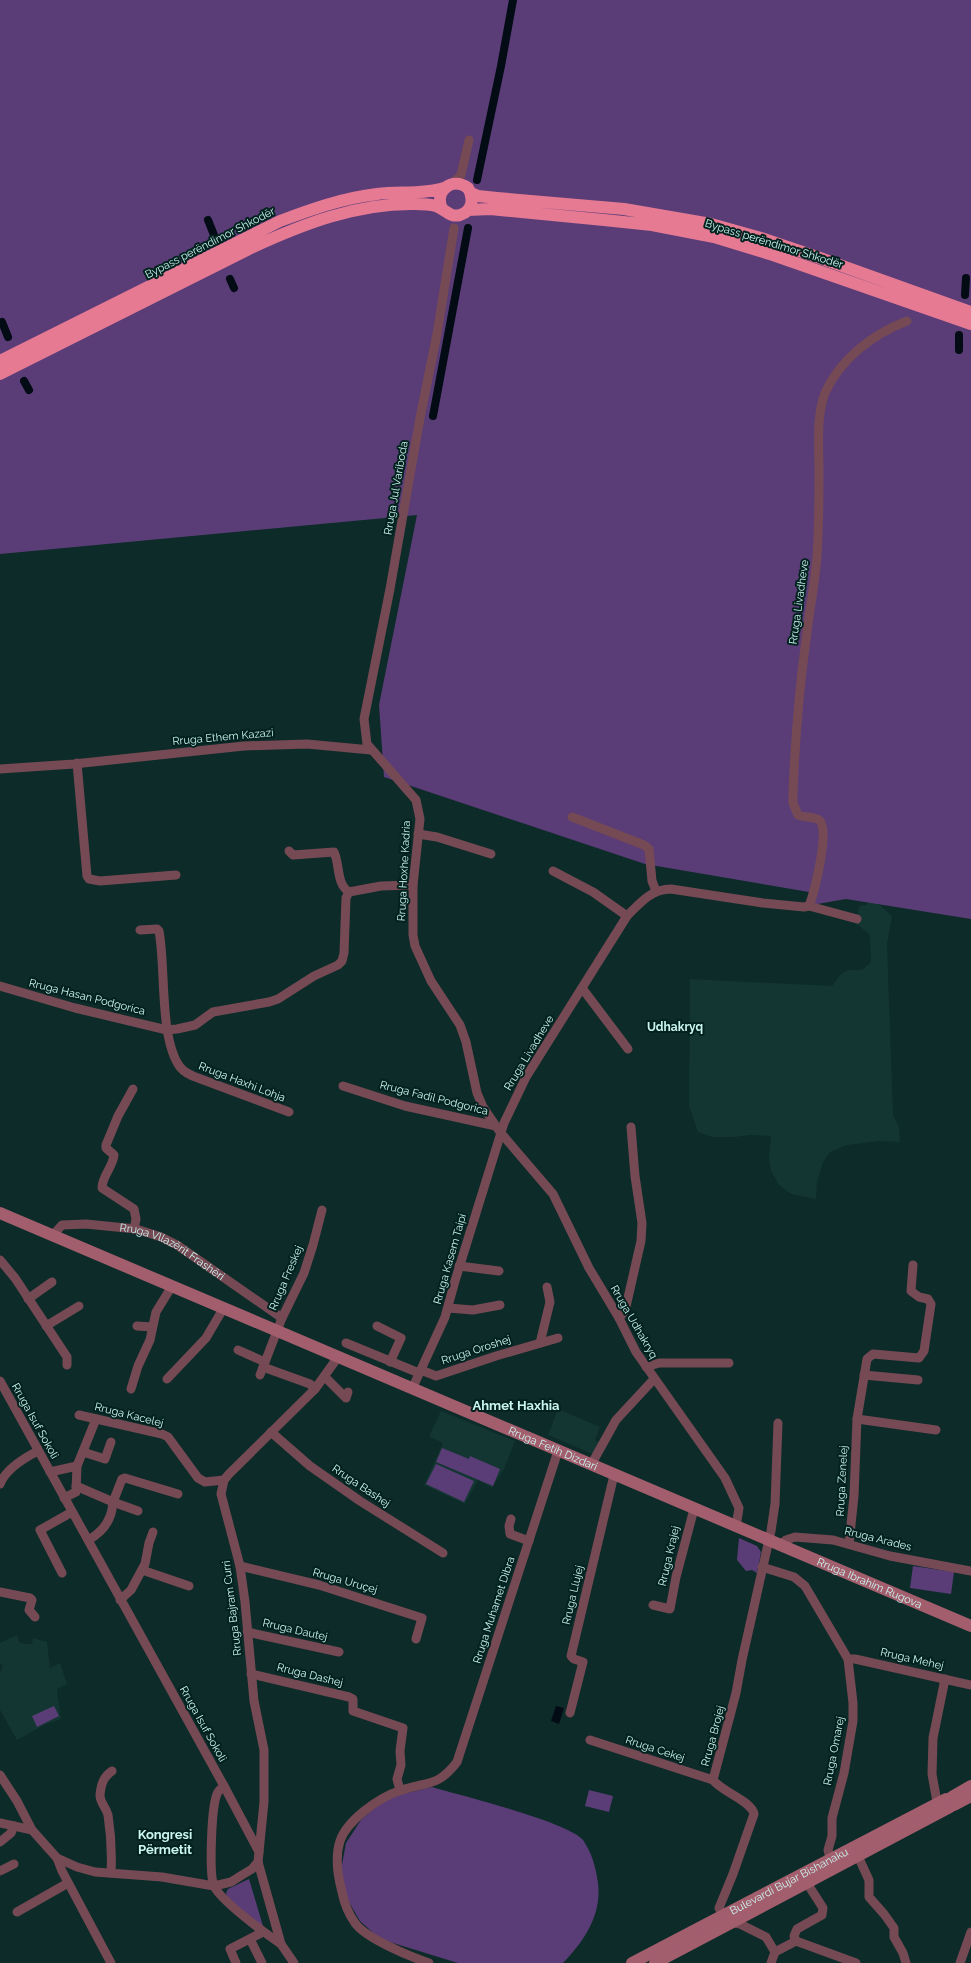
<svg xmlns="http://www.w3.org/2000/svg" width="971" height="1963" font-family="Raleway,sans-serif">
<rect width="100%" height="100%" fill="#0d2b28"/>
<path fill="#133632" d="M871 897 892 916 887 944 893 1115 899 1127 900 1142 879 1141 847 1145 830 1152 823 1162 817 1182 816 1199 791 1194 779 1185 771 1171 769 1158 771 1136 750 1135 735 1137H712L698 1132 689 1106 690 979 832 986 841 974 848 970H862L871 962 870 935 856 923 859 906 866 905Z
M558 1409 600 1427 595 1440 599 1442 593 1454 548 1435Z
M441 1411 515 1441 504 1469 492 1488 478 1480 465 1504 424 1485 443 1443 430 1437V1434Z
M17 1635 20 1643 32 1644 33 1638 47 1642 50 1668 60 1663 67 1684 57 1689 61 1719 46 1724 17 1740 0 1710V1673L3 1665 0 1664V1643Z"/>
<path fill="#5a3d77" d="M0 0H971V919L846 899 812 905 815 893 645 864 384 777 379 705 417 515 0 554Z
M442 1448 469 1459 470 1456 500 1469 493 1486 436 1462Z
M436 1464 474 1481 464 1502 426 1484Z
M739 1538 757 1546 761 1552 757 1573 752 1570 746 1571 737 1560Z
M913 1566 954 1572 951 1594 910 1588Z
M54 1706 59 1716 37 1727 32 1716Z
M432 1787C459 1795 569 1822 583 1840 592 1853 596 1868 598 1883 602 1915 584 1941 563 1963H458L380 1939 360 1921 346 1897 341 1870 346 1843 361 1820 386 1798Z
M589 1790 613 1796 609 1812 585 1806Z
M249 1879 263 1926 260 1928 227 1898 226 1893 228 1889Z"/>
<path fill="#030b15" d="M556 1706 564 1708 559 1724 551 1721Z"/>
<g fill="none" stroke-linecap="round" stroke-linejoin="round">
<path stroke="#030b15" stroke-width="8" d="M477 180 501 66 513 0
M208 220 214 235
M230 279 234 288
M965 295 966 278
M2 322 8 337
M959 335V350
M24 381 29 390
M433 416 468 228"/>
<g stroke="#764a54" stroke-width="9">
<path d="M453 183 461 175 469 140"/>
<path d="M454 228 437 334 420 418 390 589 364 719 367 744 416 800 420 819 413 885V935L415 946 431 981 460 1025 466 1042 477 1093 483 1107 500 1132 553 1194 589 1268 619 1318 636 1352 725 1478 739 1508 736 1527"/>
<path d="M77 763 87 876 89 879 100 881 176 875"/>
<path d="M0 769 74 764 244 746 307 744 371 750"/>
<path d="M572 817 644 845 649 849 652 881 656 891"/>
<path d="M418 834 437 837 491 854"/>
<path d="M289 851 293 855 334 852C340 864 336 884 349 892"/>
<path d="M553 871 593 892 627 916"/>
<path d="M809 906C814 893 831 828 819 820 813 816 804 818 798 815L793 803V793C795 742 799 690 806 640 809 612 815 584 817 556 819 528 819 499 819 471 819 446 816 417 825 393 840 359 873 334 907 321"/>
<path d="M140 930 157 929 159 931C166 967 159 1038 180 1067 185 1073 192 1076 198 1078L289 1112"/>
<path d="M0 986 75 1008 167 1030 177 1029 195 1025 213 1012 269 1002 278 999 314 976 338 965 342 961 344 953 346 898 349 892 381 886 413 885"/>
<path d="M582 988 628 1049"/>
<path d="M343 1086 405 1106 496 1126"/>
<path d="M133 1089 118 1116 106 1145V1148L114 1155C113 1167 102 1176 102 1188L134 1209 136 1219 134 1229"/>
<path id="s1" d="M53 1235 62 1225 86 1224 136 1229 161 1237 177 1245 282 1318"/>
<path d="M0 1260 15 1278 67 1357V1365"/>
<path d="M459 1266 499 1271"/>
<path d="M28 1299 52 1282"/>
<path d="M448 1308 473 1310 500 1305"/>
<path d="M619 1318 625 1311 641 1241 642 1223 635 1176 631 1127"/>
<path d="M46 1326 79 1306"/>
<path d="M137 1326 152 1327"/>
<path d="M377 1326 401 1338 390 1362"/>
<path d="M346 1343 419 1373"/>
<path d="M540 1343 550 1302 547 1287"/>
<path d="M238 1350 265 1362"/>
<path d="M263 1367 310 1384 315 1389"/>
<path d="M646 1367 659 1363H729"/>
<path d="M421 1370 436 1376 496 1356 558 1338"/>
<path d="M260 1375 282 1318 304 1273 313 1245 322 1210"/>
<path d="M864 1375 918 1380"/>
<path d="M325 1377 346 1398 348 1392"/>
<path d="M167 1379 206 1338 223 1309"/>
<path d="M0 1381 224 1786 259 1852"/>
<path d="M131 1389 138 1366 150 1340 156 1312 172 1286"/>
<path d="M412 1389 445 1317 455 1281 504 1123 526 1077 627 916C640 903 651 889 671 889L763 903 804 907 809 906 857 919"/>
<path d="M79 1415 162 1434 168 1437 198 1478 205 1482 224 1480"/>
<path d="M857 1419 936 1430"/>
<path d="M271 1432 310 1466 360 1501 443 1553"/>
<path d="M83 1452 105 1459 111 1442"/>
<path d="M591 1465 616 1420 654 1379"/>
<path d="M50 1472 77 1466"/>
<path d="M0 1484C6 1469 24 1458 38 1451"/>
<path d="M76 1486 113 1502C112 1520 103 1532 88 1540"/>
<path d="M64 1498 76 1492 77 1466 96 1419"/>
<path d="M138 1511 113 1502 122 1479 125 1478 178 1494"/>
<path d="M511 1519 509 1526 510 1534 529 1541"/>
<path d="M849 1544 854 1496 857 1419 867 1359 873 1354 919 1358 924 1351 931 1304 928 1299 919 1297 911 1291 913 1265"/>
<path d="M780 1545 786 1540 795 1537 833 1540 890 1556 971 1571"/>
<path d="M240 1566 319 1585 422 1618 416 1639"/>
<path d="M762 1567 794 1577 805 1586 848 1659 853 1703V1721L844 1773 832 1818V1836L828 1850 832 1865"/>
<path d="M142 1570 189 1586"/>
<path d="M62 1573 40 1530 72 1512"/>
<path d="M0 1592 30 1598 32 1600 29 1610 35 1617"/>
<path d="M120 1600 131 1590 145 1564 149 1543 153 1532"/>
<path d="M653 1605 670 1609 676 1577 694 1509"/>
<path d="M247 1632 339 1652"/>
<path d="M848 1659H855L971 1685"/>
<path d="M251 1674 349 1697 353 1699V1711L403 1728 400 1751 401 1765 397 1779 400 1790"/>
<path d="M570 1713 583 1662 574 1659 571 1656 614 1475"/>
<path d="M590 1740 713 1780"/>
<path d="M0 1775 17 1801 32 1830"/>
<path d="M713 1780 736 1693 742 1660 771 1531 775 1504 778 1423"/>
<path d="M713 1780C722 1792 752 1801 754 1814L733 1874 719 1908 723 1915 731 1922 740 1924 766 1937 775 1952 771 1963"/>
<path d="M224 1786C222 1788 219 1790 218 1792 211 1803 209 1875 214 1886 221 1901 266 1934 281 1944"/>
<path d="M937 1802 932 1774 933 1738 945 1679"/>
<path d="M0 1823 32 1830 57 1858 77 1867 95 1872 162 1877 214 1886 231 1882 242 1875 252 1869 258 1862 264 1802V1750L254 1701 245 1602 240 1566 221 1494 224 1480 229 1474 315 1389 338 1357"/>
<path d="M0 1842 11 1833 14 1826"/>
<path d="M858 1856 869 1880V1897L884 1914 894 1928V1937L903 1953 906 1963"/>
<path d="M57 1858 62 1871 111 1963"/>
<path d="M258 1862 281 1944 294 1963"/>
<path d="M0 1871 14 1864"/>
<path d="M111 1873C112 1854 111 1834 108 1815 106 1807 100 1803 100 1795 101 1785 103 1777 112 1771"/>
<path d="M17 1912 68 1883"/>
<path d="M250 1939 262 1963"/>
<path d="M796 1941 794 1936 797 1929 822 1915 823 1908 807 1883"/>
<path d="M775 1952 796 1941 856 1963"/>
<path d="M236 1963 230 1949 263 1932"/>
<path d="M429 1963C411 1957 365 1938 355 1923 348 1913 344 1903 342 1892 338 1877 335 1856 340 1841 347 1820 380 1797 399 1791 427 1781 437 1788 457 1762L558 1451"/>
<path d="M960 1963 971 1932"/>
</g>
<g stroke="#a35e6e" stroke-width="12">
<path id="s2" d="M0 1213 971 1626"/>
<path d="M952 1797 971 1786"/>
<path d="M954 1805 971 1796"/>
<path id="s3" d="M632 1963 946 1799"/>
<path d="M655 1963 950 1807"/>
</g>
<path stroke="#e67a93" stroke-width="12" d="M471 193 478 196 497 198 624 209 711 224 761 238 820 258 971 312
M468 210 490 209 604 220 652 225 714 237 773 255 971 324
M0 361 280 221C312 209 343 198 377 194 399 191 422 195 444 188
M0 374 251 248C303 224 357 203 415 204 422 204 429 204 436 206 445 209 450 218 460 215 473 211 474 198 468 188 452 176 434 191 442 209"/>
</g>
<g text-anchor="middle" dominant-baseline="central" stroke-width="4" stroke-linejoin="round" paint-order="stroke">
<g font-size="11" fill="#cbf6f0" stroke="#03211e">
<text transform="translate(210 243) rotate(-27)">Bypass perëndimor Shkodër</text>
<text transform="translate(774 244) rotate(17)">Bypass perëndimor Shkodër</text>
<text transform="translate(396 488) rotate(-80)">Rruga Jul Variboda</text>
<text transform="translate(799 602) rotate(-82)">Rruga Livadheve</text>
<text transform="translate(223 737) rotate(-5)">Rruga Ethem Kazazi</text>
<text transform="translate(404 871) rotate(-87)">Rruga Hoxhe Kadria</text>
<text transform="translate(87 997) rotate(14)">Rruga Hasan Podgorica</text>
<text transform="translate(529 1053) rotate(-59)">Rruga Livadheve</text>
<text transform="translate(242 1082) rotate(21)">Rruga Haxhi Lohja</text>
<text transform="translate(434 1098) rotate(14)">Rruga Fadil Podgorica</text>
<text stroke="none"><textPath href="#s1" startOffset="130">Rruga Vllazërit Frashëri</textPath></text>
<text transform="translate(450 1259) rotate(-74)">Rruga Kasem Taipi</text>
<text transform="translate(286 1278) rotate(-67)">Rruga Freskej</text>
<text transform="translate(634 1322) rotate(60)">Rruga Udhakryq</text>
<text transform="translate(476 1350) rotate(-18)">Rruga Oroshej</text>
<text transform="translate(129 1415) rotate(14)">Rruga Kacelej</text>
<text transform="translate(35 1421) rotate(61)">Rruga Isuf Sokoli</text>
<text stroke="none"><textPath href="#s2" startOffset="601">Rruga Fetih Dizdari</textPath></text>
<text transform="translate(842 1481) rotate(-87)">Rruga Zenelej</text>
<text transform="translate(361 1486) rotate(34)">Rruga Bashej</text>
<text transform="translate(878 1539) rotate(14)">Rruga Arades</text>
<text transform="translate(669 1556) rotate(-77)">Rruga Krajej</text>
<text transform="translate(345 1581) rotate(16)">Rruga Uruçej</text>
<text stroke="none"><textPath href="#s2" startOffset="945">Rruga Ibrahim Rugova</textPath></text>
<text transform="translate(573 1595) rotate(-77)">Rruga Llujej</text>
<text transform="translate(232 1608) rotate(-97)">Rruga Bajram Curri</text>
<text transform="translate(494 1610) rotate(-72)">Rruga Muhamet Dibra</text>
<text transform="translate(295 1630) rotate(13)">Rruga Dautej</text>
<text transform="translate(912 1659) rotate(13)">Rruga Mehej</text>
<text transform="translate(310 1675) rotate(14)">Rruga Dashej</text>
<text transform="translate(203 1724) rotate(61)">Rruga Isuf Sokoli</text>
<text transform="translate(713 1736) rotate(-75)">Rruga Brojej</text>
<text transform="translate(655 1749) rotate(18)">Rruga Cekej</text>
<text transform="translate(834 1751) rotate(-79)">Rruga Omarej</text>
<text stroke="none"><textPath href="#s3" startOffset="177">Bulevardi Bujar Bishanaku</textPath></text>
</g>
<g font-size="12" font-weight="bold" fill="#cbf6f0" stroke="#03211e">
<text x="675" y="1027">Udhakryq</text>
</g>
<g font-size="13" font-weight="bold" fill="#cbf6f0" stroke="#03211e">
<text x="516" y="1405">Ahmet Haxhia</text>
<text x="165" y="1834">Kongresi<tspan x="165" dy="15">Përmetit</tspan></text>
</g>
</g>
</svg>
